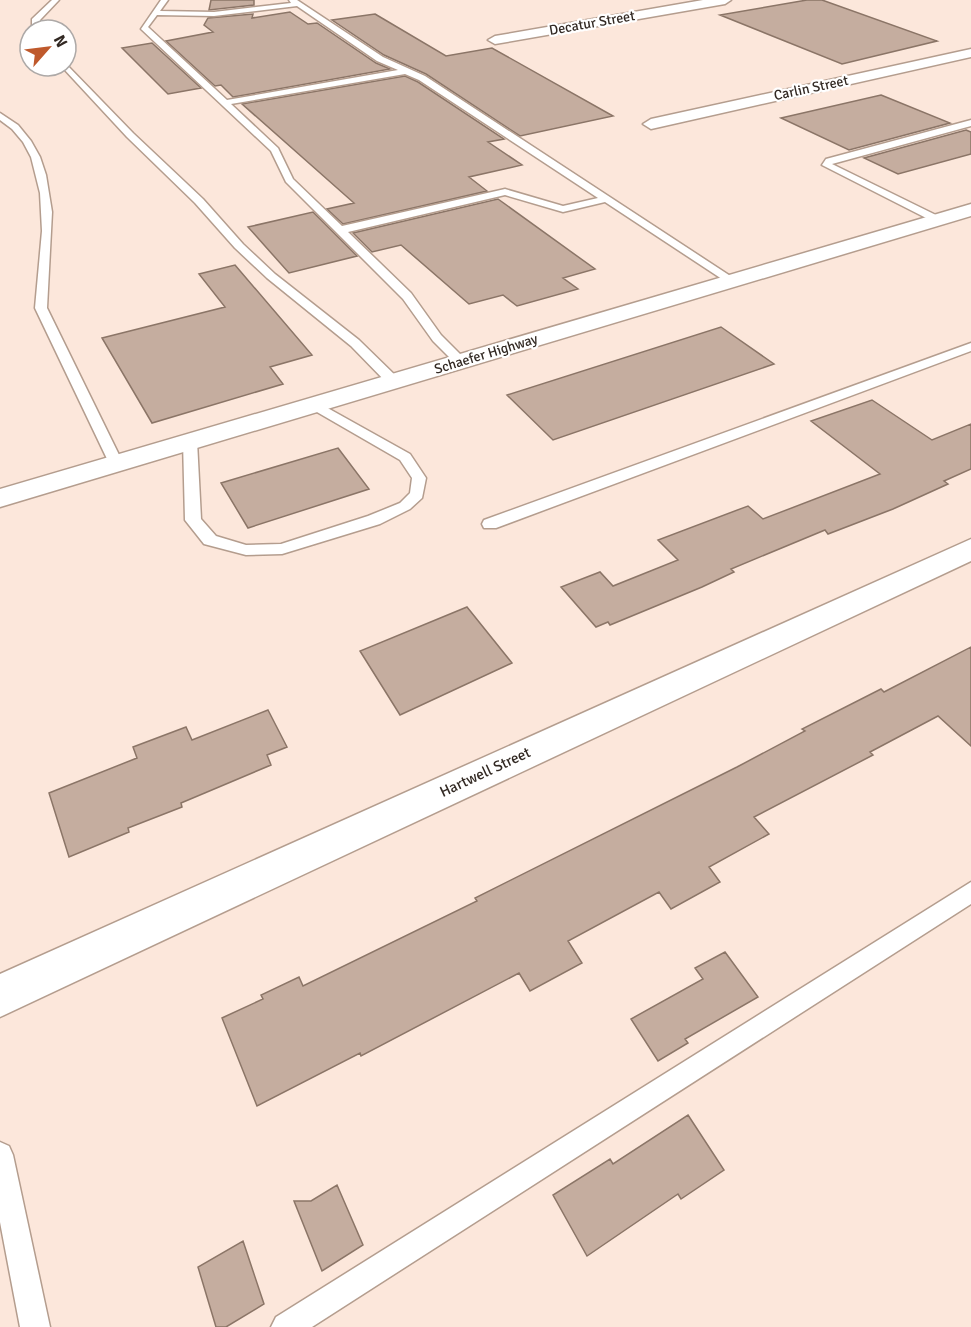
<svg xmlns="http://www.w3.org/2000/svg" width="971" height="1327" font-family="Signika,sans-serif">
<rect width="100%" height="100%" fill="#fce7db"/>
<path fill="#c5ad9f" stroke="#8b7567" stroke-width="1.5" d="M211 0H254V5L209 10Z
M807 0H822L937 41 842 64 720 15Z
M290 12 308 24 317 23 376 63 390 69 233 97 221 85 215 86 166 41 213 32 204 25 208 18 253 14 252 18Z
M375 14 446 56 492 48 613 116 520 136 426 74 384 55 332 20Z
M152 43 201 88 168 94 122 48Z
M405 76 418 82 504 139 488 142 522 165 469 177 487 191 343 224 327 209 354 203 242 104Z
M881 95 950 123 849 150 781 118Z
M966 130 971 132V154L898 174 864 158Z
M498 199 595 269 563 278 578 289 517 306 503 295 469 304 401 245 372 252 353 233Z
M313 212 357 256 289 273 248 227Z
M235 265 312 355 270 367 283 384 152 423 102 338 225 307 199 274Z
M721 327 774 364 553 440 507 395Z
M872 400 932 440 971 424V469L944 481 948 484 893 509 828 534 825 530 731 569 734 572 702 587 610 625 608 622 596 627 561 587 600 572 613 586 678 560 658 540 748 506 763 519 880 474 811 421Z
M338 448 369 489 248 528 221 483Z
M467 607 512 663 400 715 360 651Z
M971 647V746L938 716 870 752 873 755 754 817 769 834 709 867 720 882 671 909 659 892 568 941 582 963 530 991 519 973 361 1056 360 1053 257 1106 222 1018 263 999 261 995 299 977 303 986 477 901 475 898 737 767 805 731 802 729 881 689 884 692Z
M268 710 287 747 267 755 271 765 181 803 182 807 128 828 129 832 69 857 49 793 137 758 133 747 186 727 192 740Z
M725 952 758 997 685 1039 688 1043 658 1061 631 1019 703 979 695 968Z
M688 1115 724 1170 681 1199 678 1194 587 1256 553 1195 610 1159 613 1164Z
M337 1185 363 1245 322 1271 294 1201H311Z
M243 1241 264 1304 226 1327H216L198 1267Z"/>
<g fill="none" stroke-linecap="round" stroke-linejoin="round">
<g stroke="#b49d8e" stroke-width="3">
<path id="lane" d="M52 0H59L40 20V30H32V19Z
M161 0H168L160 11 214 12 291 3 289 0H297L383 57 425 76 738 281 736 283H728L605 202 563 212 505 195 348 232 411 293 441 335 467 361 461 365 456 364 433 341 403 299 286 182 271 151 141 29ZM297 6 377 61 398 70 227 100 148 27 157 15 214 16ZM405 74 419 80 598 198 563 206 505 189 342 226 293 179 278 148 231 104Z
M66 64 133 133 203 199 243 244 275 274 359 340 398 378 400 381 398 384H388L351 346 267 278 235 248 195 203 127 137 63 68 62 66H66Z
M0 113 18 125 31 141 40 157 46 175 52 212 47 308 123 463 121 466 116 467 109 463 35 308 42 231 40 193 31 157 23 142 12 129 0 120Z
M971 120V126L832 164 942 218V222H934L822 165 826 159Z
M971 343V351L496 528H484L482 524 484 520Z
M315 401 410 454 426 478 422 498 410 509 380 524 282 554 246 555 204 544 185 520 183 441 190 437 197 441 201 519 216 536 246 545 281 544 368 516 400 503 410 493 412 478 400 460 310 408 308 405Z
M971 882V904L312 1327H271L276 1317Z
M0 1142 9 1146 13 1155 50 1327H20L0 1222Z"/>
</g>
<g stroke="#b49d8e" stroke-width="3">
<path id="street" d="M703 0H731L725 4 495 44 488 40 495 36Z
M971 49V57L651 129 643 124 651 119Z
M971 539V561L0 1017V974Z"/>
</g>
<g stroke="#b49d8e" stroke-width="3">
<path id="secondary" d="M971 204V216L0 507V489Z"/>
</g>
<use href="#lane" fill="#fff" fill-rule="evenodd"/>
<use href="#street" fill="#fff" fill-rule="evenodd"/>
<use href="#secondary" fill="#fff" fill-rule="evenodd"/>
</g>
<g text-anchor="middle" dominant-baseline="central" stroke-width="4.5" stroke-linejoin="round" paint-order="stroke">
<g font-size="14" fill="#322923" stroke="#fff">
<text transform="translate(592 23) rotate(-10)">Decatur Street</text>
<text transform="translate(811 88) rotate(-12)">Carlin Street</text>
<text transform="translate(486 354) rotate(-17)">Schaefer Highway</text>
</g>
<g font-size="15" fill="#322923" stroke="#fff">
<text transform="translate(485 772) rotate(-25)">Hartwell Street</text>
</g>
</g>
<g transform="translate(48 48) rotate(62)"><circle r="28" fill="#ffffff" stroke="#ada9a7" stroke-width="1.5"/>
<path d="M0-4.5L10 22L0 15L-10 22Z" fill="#bf592c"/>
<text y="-9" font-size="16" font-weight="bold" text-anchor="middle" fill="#322923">N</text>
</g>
</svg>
